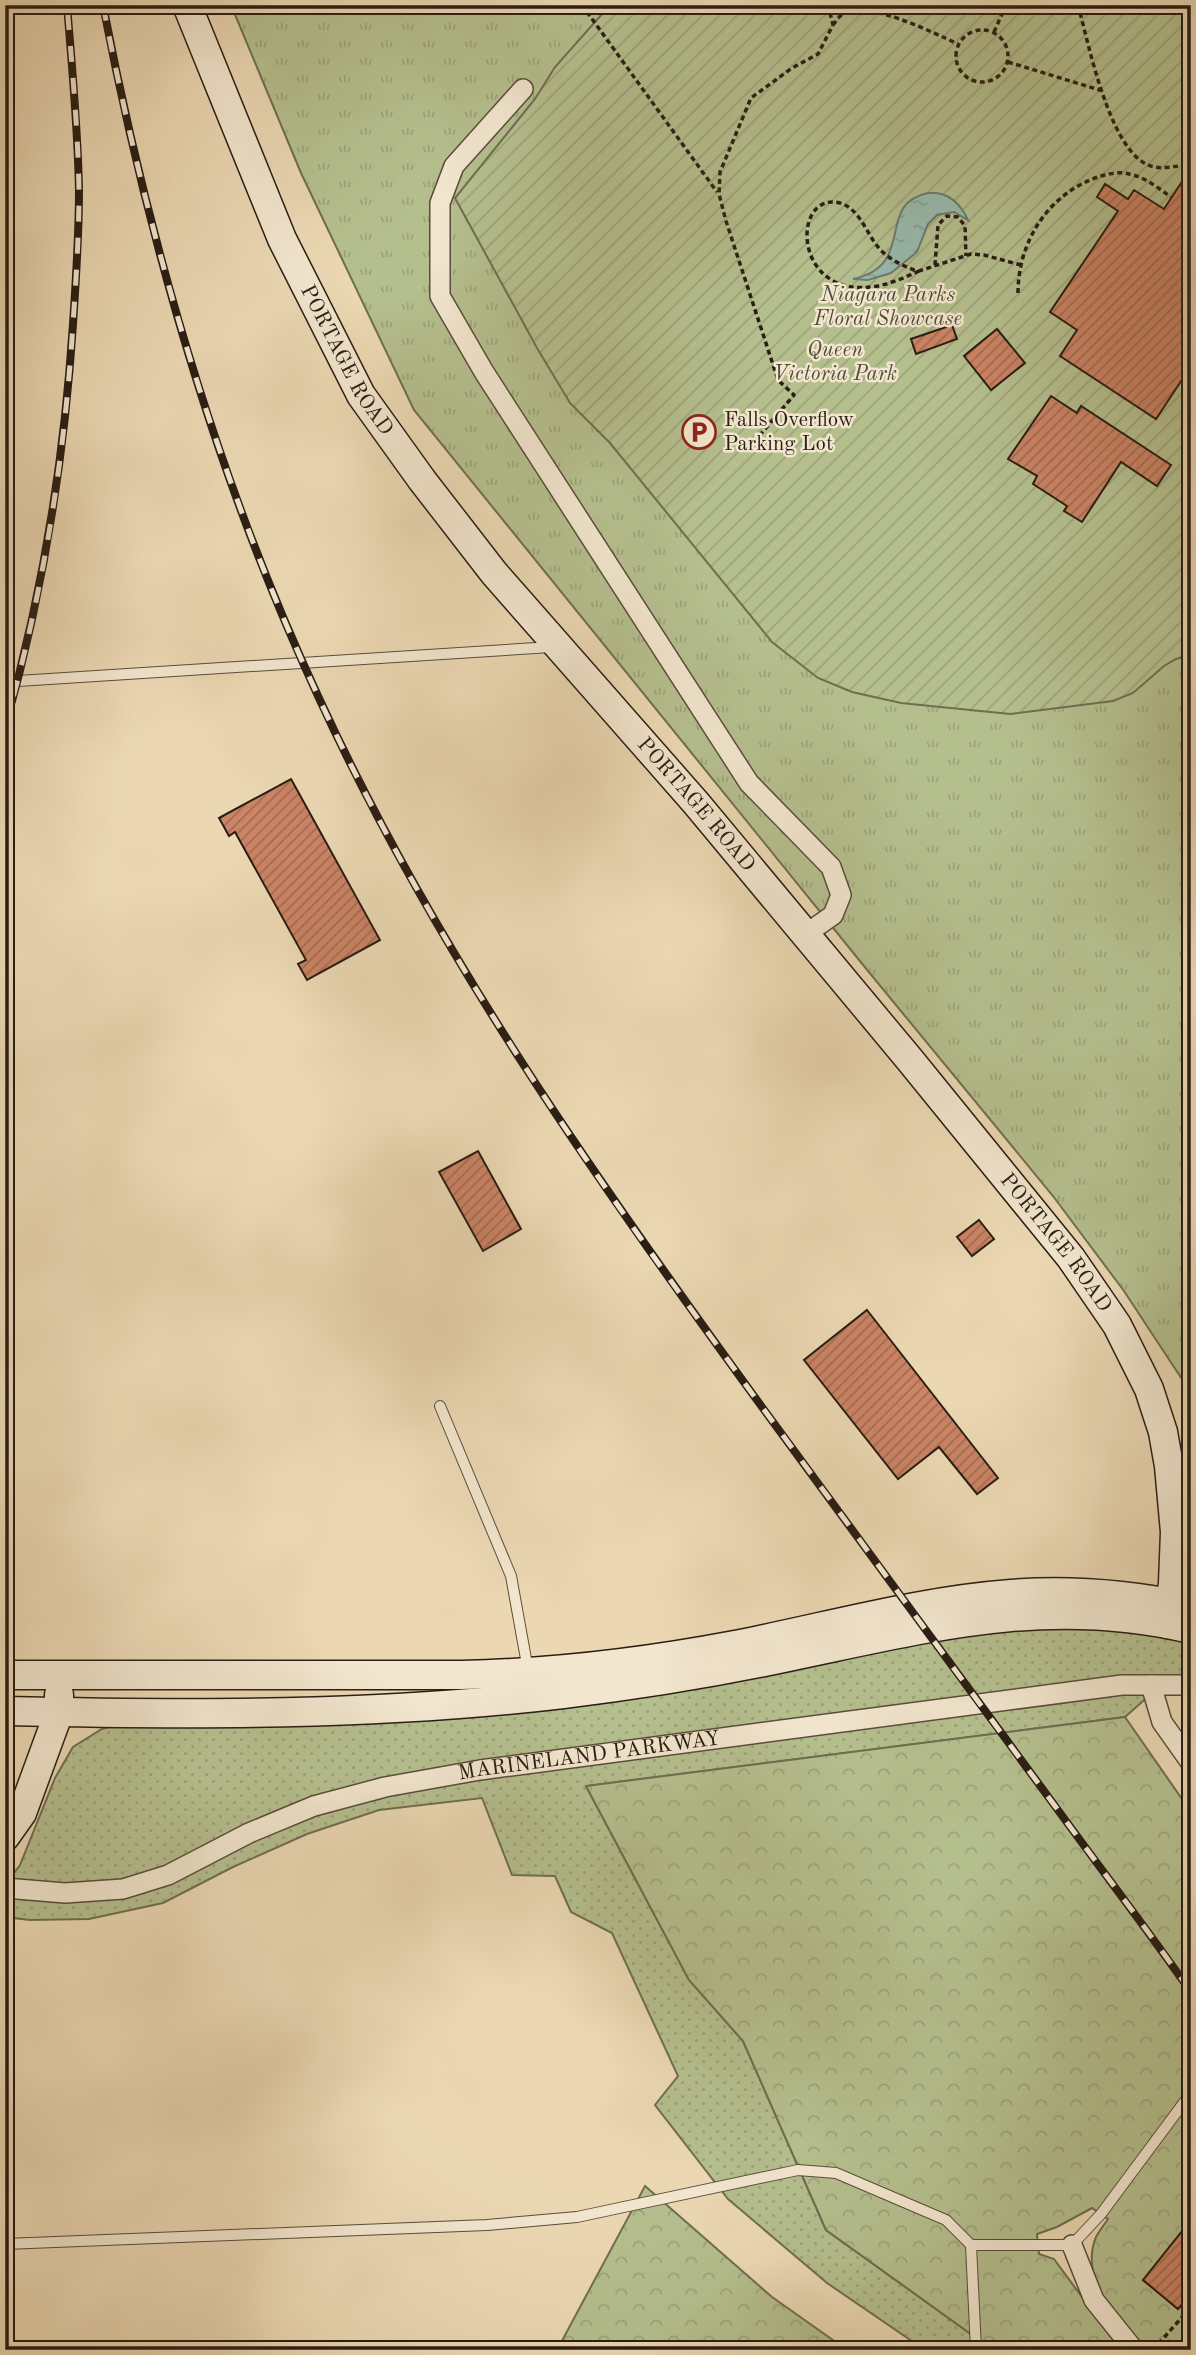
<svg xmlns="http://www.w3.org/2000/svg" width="1196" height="2355" font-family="'Old Standard TT',serif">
<defs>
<pattern id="grass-dots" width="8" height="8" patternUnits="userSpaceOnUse" patternTransform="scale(1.75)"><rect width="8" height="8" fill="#b5bf8e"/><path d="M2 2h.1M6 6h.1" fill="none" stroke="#9ca47a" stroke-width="1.8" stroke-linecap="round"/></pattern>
<pattern id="forest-crowns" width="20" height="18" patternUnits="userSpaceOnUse" patternTransform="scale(1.75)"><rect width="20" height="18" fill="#b5bf8e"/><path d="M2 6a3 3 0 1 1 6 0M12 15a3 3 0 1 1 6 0" fill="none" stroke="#9ca47a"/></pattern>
<pattern id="park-tufts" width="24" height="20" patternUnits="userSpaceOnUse" patternTransform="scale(1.75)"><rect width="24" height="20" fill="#b5bf8e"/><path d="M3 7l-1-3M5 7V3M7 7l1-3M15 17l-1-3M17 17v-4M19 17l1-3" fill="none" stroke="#9ca47a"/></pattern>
<pattern id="garden-furrows" width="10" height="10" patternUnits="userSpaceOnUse" patternTransform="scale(1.75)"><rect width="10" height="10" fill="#b5bf8e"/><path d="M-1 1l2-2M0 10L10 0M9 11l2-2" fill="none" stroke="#9ca47a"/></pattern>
<pattern id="water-ripples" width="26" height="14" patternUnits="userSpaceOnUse" patternTransform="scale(1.75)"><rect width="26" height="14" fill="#98baac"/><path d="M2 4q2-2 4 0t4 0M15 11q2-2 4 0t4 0" fill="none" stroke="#839f93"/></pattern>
<pattern id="building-hatch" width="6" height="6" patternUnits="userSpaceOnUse" patternTransform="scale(1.75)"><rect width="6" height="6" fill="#cb8465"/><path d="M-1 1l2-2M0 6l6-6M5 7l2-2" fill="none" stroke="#a56b52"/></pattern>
</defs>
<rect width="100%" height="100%" fill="#ebd8b3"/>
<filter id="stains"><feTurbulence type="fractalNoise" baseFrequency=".00286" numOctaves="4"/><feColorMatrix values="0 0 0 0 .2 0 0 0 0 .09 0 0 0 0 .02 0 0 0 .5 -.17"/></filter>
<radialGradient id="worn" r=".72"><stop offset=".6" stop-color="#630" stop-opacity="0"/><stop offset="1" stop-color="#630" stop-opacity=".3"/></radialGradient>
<path fill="url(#grass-dots)" stroke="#6f6e51" stroke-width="2" d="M1102 1625 1191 1640V1682L1170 1677 1125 1717 586 1786 689 1980 743 2041 826 2230 993 2350H925L827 2283 728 2199 655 2105 678 2076 612 1933 571 1912 555 1876 512 1875 482 1798 379 1810 307 1834 233 1867 163 1903 89 1919 30 1920 5 1917V1885L20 1865 55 1778 73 1747 102 1729 133 1721 382 1720 945 1633Z"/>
<path fill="url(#forest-crowns)" stroke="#6f6e51" stroke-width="2" d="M5 5H11L9 80 5 115Z
M1125 1717 1191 1812V2229L1186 2226 1143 2280 1178 2309 1191 2294V2350H1148C1120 2321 1078 2281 1096 2237 1099 2231 1104 2225 1108 2219L1092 2208 1057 2227 1037 2234 1039 2254 1054 2259 1121 2350H993L826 2230 743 2041 689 1980 586 1786Z
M645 2186 772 2297 847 2350H557Z"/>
<path fill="url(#park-tufts)" stroke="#6f6e51" stroke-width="2" d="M231 5H1191V1393L1124 1291 1053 1196 868 971 414 410 301 173Z"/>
<path fill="url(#garden-furrows)" stroke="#6f6e51" stroke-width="2" d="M610 5H1191V655L1176 659 1164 666 1133 693 1113 701 1010 714 901 703 852 692 818 678 772 642 610 443 570 403 537 348 455 198 535 99 555 67Z"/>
<path fill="url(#water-ripples)" stroke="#6c7b6f" stroke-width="2" d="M928 193C948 191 960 203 968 220L954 212 937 215 928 224 917 252 891 273 868 280 853 279C918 265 874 204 928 193Z"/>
<path fill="url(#building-hatch)" stroke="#291d14" stroke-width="2" d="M1191 168V366L1156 419 1060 356 1077 330 1050 312 1118 211 1097 197 1105 184 1128 199 1134 190 1164 209Z
M952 325 957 339 916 354 911 339Z
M997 329 1025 363 991 390 964 356Z
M1051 396 1077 413 1081 406 1171 465 1157 486 1121 462 1082 522 1064 511 1067 506 1033 484 1037 476 1008 459Z
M291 779 380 940 307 980 298 964 306 960 235 832 229 836 219 818Z
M478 1151 521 1229 483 1251 439 1172Z
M979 1220 994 1239 972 1256 957 1237Z
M867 1310 998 1478 977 1494 939 1447 898 1479 804 1360Z
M1191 2220V2294L1178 2309 1143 2280Z"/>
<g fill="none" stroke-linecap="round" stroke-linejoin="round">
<g stroke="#5a4c3c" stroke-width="12">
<path id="lane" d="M5 678 18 681 552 647
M440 1406 511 1576 528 1670
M5 2244 487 2225 577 2217 798 2170 836 2173 946 2220 971 2245H1072L1101 2214 1191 2093
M971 2245 976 2350"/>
</g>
<g stroke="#5a4c3c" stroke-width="22">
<g id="street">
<path d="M523 89 454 166 440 203V296L484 372 749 783 831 867 841 895 833 915 806 934"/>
<path d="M1151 1685 1162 1722 1191 1763"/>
<path id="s1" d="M5 1888 65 1893 123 1889 168 1875 249 1833 314 1806 385 1787 480 1770 1122 1685H1191"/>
<path d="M1072 2245 1094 2300 1134 2350"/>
</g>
</g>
<g stroke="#291d14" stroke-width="31">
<g id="secondary">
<path id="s2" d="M187 5 282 239 361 395 422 480 494 573 696 803 910 1060 1071 1258 1117 1325 1149 1389 1163 1432 1169 1466 1175 1532 1173 1583 1168 1624"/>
<path d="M5 1675H461C553 1673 645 1662 735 1645 827 1627 918 1601 1011 1594 1071 1589 1133 1595 1191 1607"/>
<path d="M5 1711C191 1715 378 1716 563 1694 638 1685 713 1673 788 1657 928 1628 1047 1595 1191 1629"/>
<path d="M5 1837 22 1813 59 1712V1695"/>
</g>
</g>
<path stroke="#291d14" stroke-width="3.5" stroke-dasharray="5 3.5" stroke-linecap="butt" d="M582 5 717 192
M1078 5C1089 45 1109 148 1148 165 1163 171 1176 165 1191 165
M833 25C836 21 840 15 844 13 868 0 934 33 958 44
M956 56a26 26 0 1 1 52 0a26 26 0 1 1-52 0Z
M994 32 1006 5
M1008 62 1103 91
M935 265 938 225 947 216 958 217 965 226 966 256
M919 271C906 277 892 283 878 286 791 302 791 190 840 203 859 208 867 234 878 247 887 258 901 265 914 270L919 271 971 254 984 255 1021 265
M1018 293C1018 242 1048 194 1098 177 1107 174 1119 171 1129 174 1145 177 1158 188 1171 197
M754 442 794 395 778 380 726 221 719 194 720 172 751 98 792 68 818 54 833 25 828 5
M1153 2350 1191 2307"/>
<use href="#lane" stroke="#f2e6ce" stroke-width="10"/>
<use href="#street" stroke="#f2e6ce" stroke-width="19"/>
<use href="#secondary" stroke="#f2e6ce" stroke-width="28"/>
<g stroke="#291d14" stroke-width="8">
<path id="rail" d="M103 5C148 239 217 479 318 696 435 951 597 1181 762 1407 860 1540 957 1673 1055 1806 1100 1868 1147 1929 1191 1992
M5 727C43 593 64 463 73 324 76 280 79 235 79 191 78 129 72 67 67 5"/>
</g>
<use href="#rail" stroke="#f2e6ce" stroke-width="5" stroke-dasharray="16" stroke-linecap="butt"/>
</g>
<defs>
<g id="parking-ring" transform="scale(1.75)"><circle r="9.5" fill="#f2e6ce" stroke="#8f2418" stroke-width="1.5"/><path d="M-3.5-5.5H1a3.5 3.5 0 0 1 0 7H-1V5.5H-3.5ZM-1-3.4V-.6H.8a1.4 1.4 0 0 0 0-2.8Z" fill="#8f2418"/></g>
</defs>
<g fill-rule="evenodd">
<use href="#parking-ring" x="699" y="432"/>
</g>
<g text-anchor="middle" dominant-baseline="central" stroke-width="5" stroke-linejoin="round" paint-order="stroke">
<g font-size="21" font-style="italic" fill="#534e39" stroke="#f2e6ce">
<text x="888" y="295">Niagara Parks<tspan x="888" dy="24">Floral Showcase</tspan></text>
<text x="835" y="350">Queen<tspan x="835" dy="24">Victoria Park</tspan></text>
</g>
<g font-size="21" fill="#291d14" stroke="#f2e6ce">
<text stroke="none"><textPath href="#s2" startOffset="390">PORTAGE ROAD</textPath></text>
<text stroke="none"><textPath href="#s2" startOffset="957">PORTAGE ROAD</textPath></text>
<text stroke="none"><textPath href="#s2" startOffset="1524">PORTAGE ROAD</textPath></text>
<text stroke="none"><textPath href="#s1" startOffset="607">MARINELAND PARKWAY</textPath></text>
</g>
<g font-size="21" fill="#291d14" stroke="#f2e6ce" text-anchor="start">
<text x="724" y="420">Falls Overflow<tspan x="724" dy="24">Parking Lot</tspan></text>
</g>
</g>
<rect width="1196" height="2355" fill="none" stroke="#ebd8b3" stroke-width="28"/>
<rect x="7" y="7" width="1182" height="2341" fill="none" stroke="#291d14" stroke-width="3.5"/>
<rect x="14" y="14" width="1168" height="2327" fill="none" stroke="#291d14" stroke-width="2"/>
<rect width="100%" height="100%" filter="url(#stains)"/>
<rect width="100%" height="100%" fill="url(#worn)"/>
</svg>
